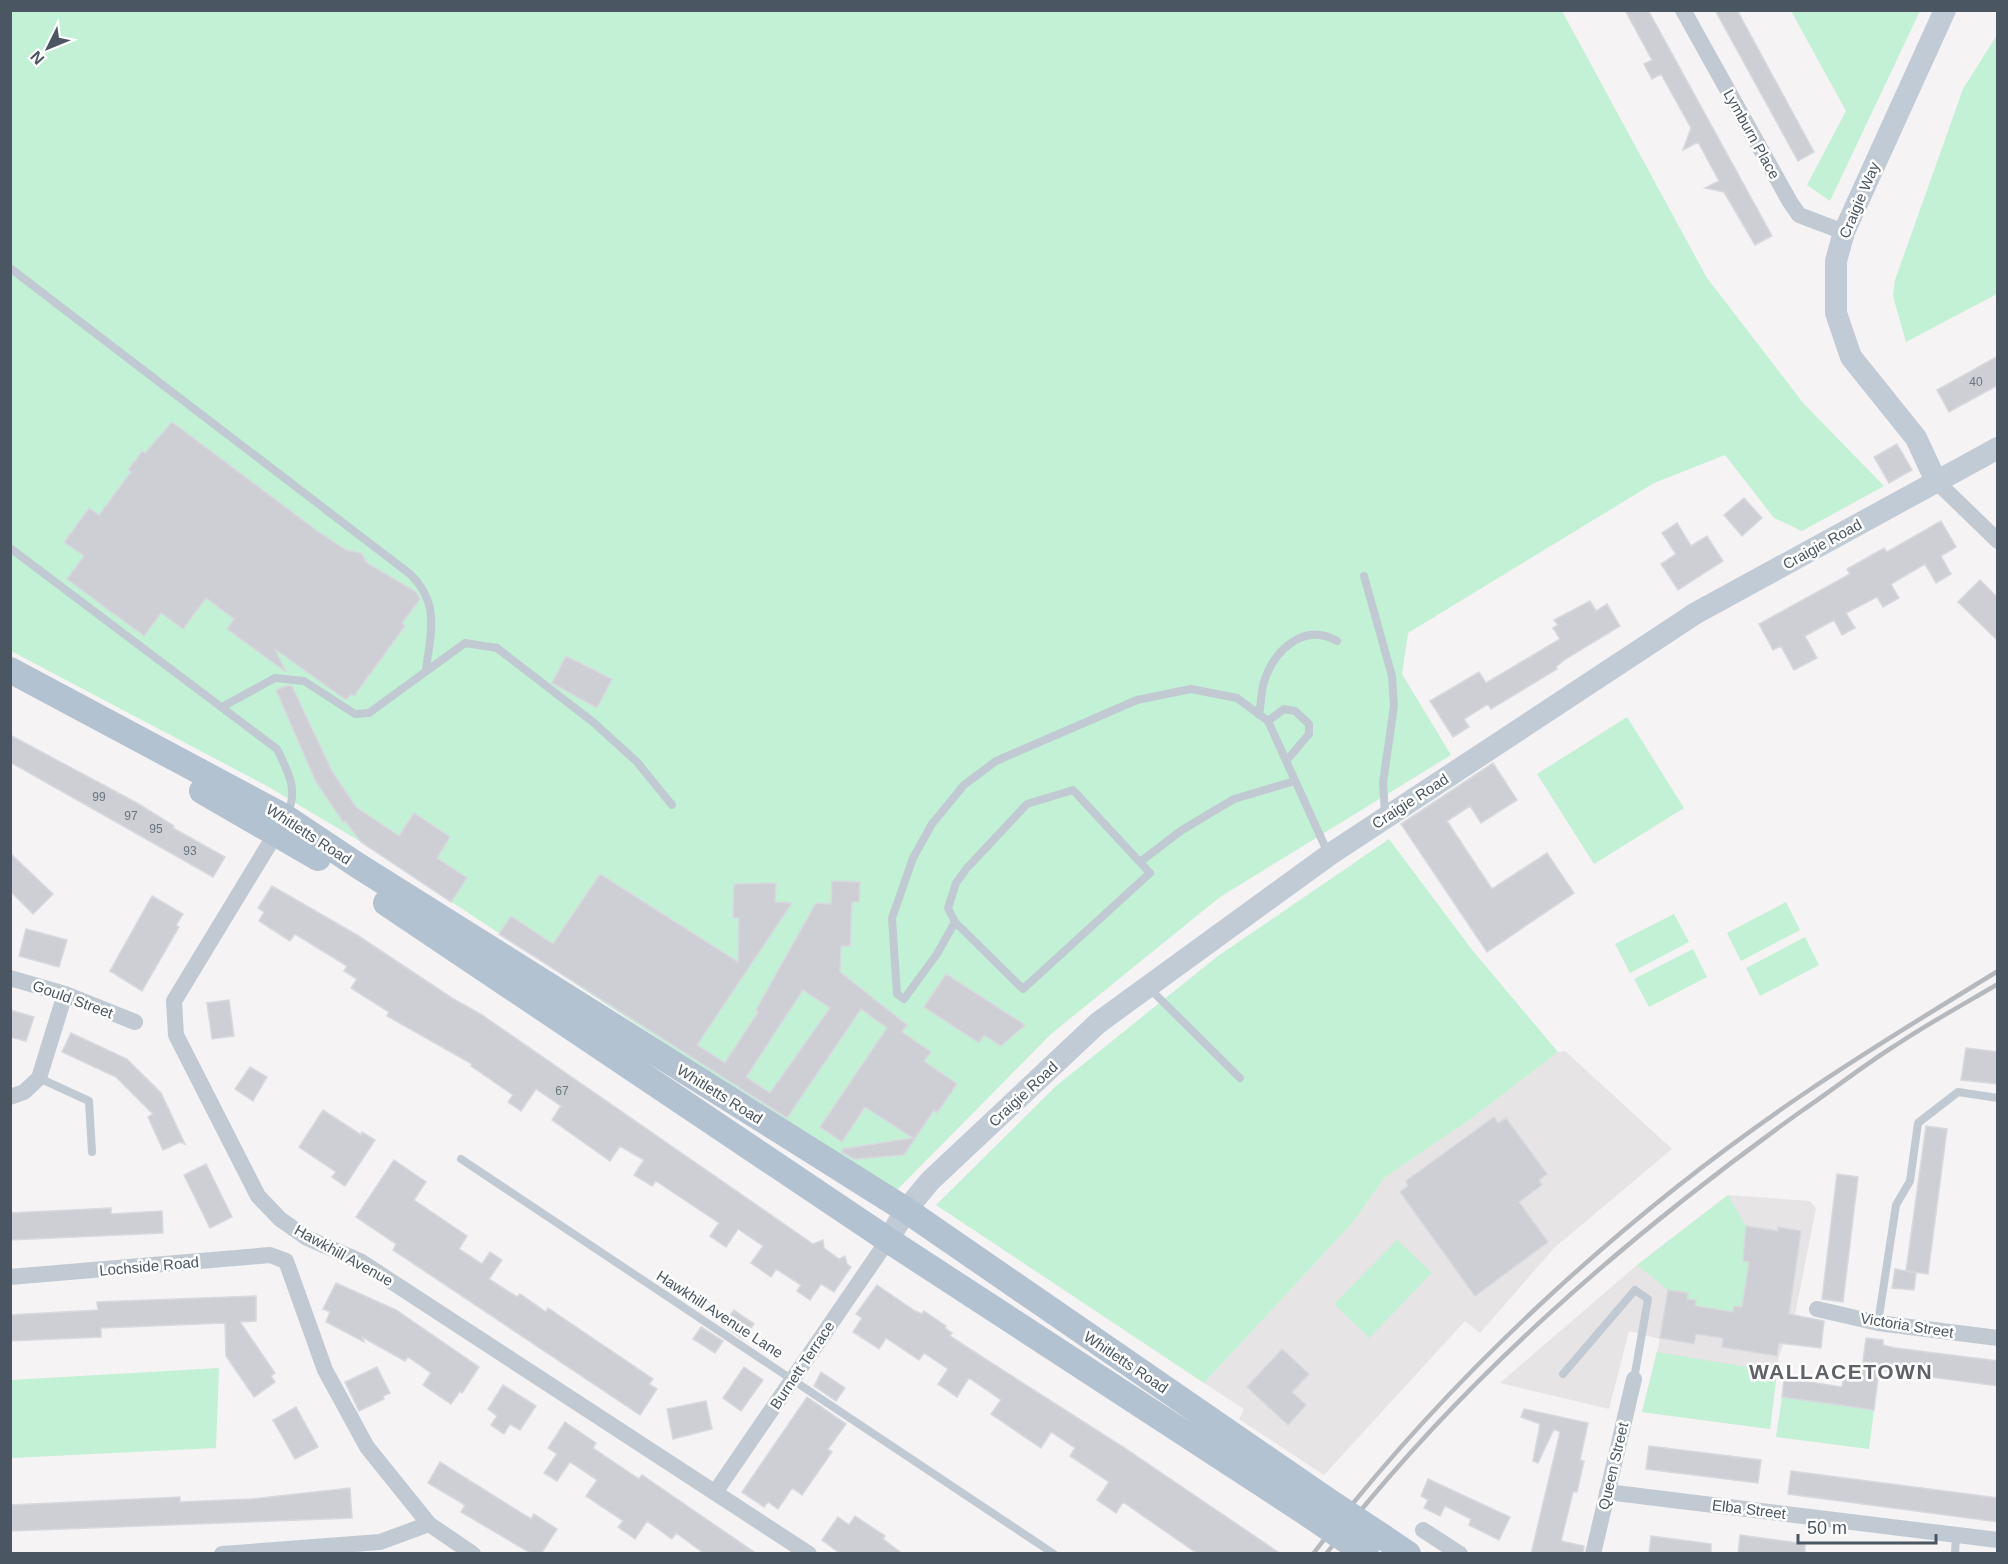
<svg xmlns="http://www.w3.org/2000/svg" width="2008" height="1564" font-family="Helvetica,sans-serif">
<rect width="100%" height="100%" fill="#f5f3f3"/>
<path fill="#e6e4e5" d="M1565 1051 1672 1149 1554 1248 1480 1333 1465 1321 1324 1475 1239 1419 1244 1409 1204 1383 1354 1221 1384 1178 1472 1118 1558 1052Z
M1728 1195 1810 1201 1816 1208 1795 1315 1779 1356 1770 1429 1642 1412 1660 1339 1629 1331 1609 1409 1500 1383 1637 1265Z"/>
<path fill="#c3f1d5" d="M10 11H1562L1707 278 1804 404 1884 486 1802 531 1774 518 1725 455 1654 483 1408 633 1402 674 1451 755 1220 897 1051 1034 893 1194 361 842 267 786 11 651Z
M1791 11H1920L1830 201 1807 185 1846 111Z
M1997 35V294L1906 342 1893 296 1895 280 1963 89Z
M1627 717 1684 808 1594 864 1537 774Z
M1389 839 1473 951 1558 1052 1472 1118 1384 1178 1354 1221 1204 1383 936 1205 1056 1086 1218 956Z
M1786 902 1800 930 1741 961 1727 933Z
M1674 914 1689 942 1630 973 1615 944Z
M1805 937 1819 965 1760 996 1746 968Z
M1693 949 1707 977 1649 1007 1634 979Z
M1728 1195 1746 1226 1743 1261 1749 1262 1743 1307 1735 1306 1733 1312 1695 1306 1696 1300 1687 1299 1688 1293 1668 1290 1637 1265Z
M1397 1240 1432 1273 1369 1338 1334 1304Z
M1657 1352 1777 1372 1770 1429 1642 1412Z
M219 1368 216 1448 11 1458V1380Z
M1782 1397 1874 1410 1869 1449 1776 1437Z"/>
<path fill="#cdcfd5" stroke="#d7d9de" stroke-width="1.5" fill-rule="evenodd" d="M1625 10H1648L1772 236 1755 245 1724 192 1705 188 1719 181 1698 142 1683 150 1691 128 1661 74 1652 79 1644 64 1652 60Z
M1715 10H1737L1814 152 1798 161Z
M1998 356V385L1949 412 1937 390Z
M172 422 320 533 346 550 361 553 367 563 416 592 420 599 402 623 405 626 354 696 351 694 346 700 275 649 286 672 227 629 234 619 206 598 183 629 161 613 144 636 67 579 84 556 64 542 89 508 99 515 131 472 128 470 142 451 145 453Z
M1897 444 1912 470 1889 483 1874 457Z
M1744 498 1762 518 1742 536 1724 515Z
M1941 521 1956 547 1941 556 1951 574 1936 583 1925 564 1891 584 1899 598 1883 607 1877 597 1846 613 1855 628 1842 635 1834 620 1805 636 1817 658 1794 670 1781 646 1773 650 1759 624 1850 574 1847 569 1865 559 1884 548 1887 552Z
M1677 523 1691 546 1707 536 1723 561 1678 590 1661 564 1676 554 1662 533Z
M1980 580 1998 598V641L1958 602Z
M1590 601 1596 611 1607 604 1620 626 1564 660 1556 667 1557 669 1491 709 1488 704 1464 719 1469 727 1453 737 1430 701 1479 672 1486 683 1560 639 1553 628 1558 625 1554 620Z
M566 656 612 679 597 708 552 683Z
M286 686H292L332 771 356 807 399 836 414 813 450 837 437 858 467 878 451 902 361 842 345 821 343 822 316 782 276 690Z
M10 735 137 803 174 826 173 828 225 857 213 877 10 762Z
M1493 763 1517 800 1481 823 1470 806 1447 821 1492 889 1547 853 1574 893 1487 952 1401 824Z
M10 853 53 894 33 914 10 891Z
M600 874 738 962 739 918H733L734 884 776 883 775 902 792 903 697 1045 725 1063 758 1012 756 1010 816 903 831 904 832 881 860 882 859 902H852L850 946H841L840 972 907 1025 902 1032 931 1052 924 1061 957 1084 937 1113 934 1110 904 1155 854 1159 842 1152V1149L913 1138 865 1107 842 1142 820 1127 887 1028 861 1009 787 1118 499 934 511 916 553 944ZM803 990 830 1008 770 1093 746 1077Z
M272 886 357 935 452 998 482 1015 813 1244 823 1240 824 1248 839 1259 845 1256 847 1264 851 1267 834 1292 821 1284 810 1300 797 1291 801 1285 776 1269 771 1277 751 1263 763 1246 738 1229 726 1247 710 1236 719 1223 656 1181 652 1186 634 1175 644 1160 620 1146 610 1161 552 1120 561 1106 536 1089 521 1111 508 1102 513 1095 471 1066 472 1064 387 1016 389 1012 351 988 357 979 344 971 347 966 295 934 290 941 259 921 264 912 258 908Z
M152 896 183 914 176 925 179 927 142 991 110 971Z
M26 929 67 940 59 967 19 956Z
M946 974 1025 1025 1001 1046 984 1035 979 1043 924 1007Z
M229 1000 234 1036 212 1039 207 1003Z
M10 1010 34 1017 26 1041 10 1037Z
M71 1033 127 1059 161 1093 185 1144 180 1142 163 1150 148 1117 153 1114 116 1077 62 1052Z
M1966 1048 1998 1052V1084L1961 1080Z
M250 1067 267 1077 253 1101 235 1089Z
M323 1110 361 1135 362 1132 375 1140 345 1186 332 1177 336 1172 299 1147Z
M1494 1117 1498 1123 1506 1118 1547 1174 1539 1180 1542 1185 1519 1202 1548 1242 1475 1296 1400 1192 1408 1186 1406 1181Z
M1926 1126 1947 1129 1928 1274 1906 1271Z
M394 1160 426 1182 414 1200 467 1236 459 1249 482 1264 490 1252 502 1260 489 1279 517 1297 520 1294 546 1312 548 1308 653 1379 649 1384 657 1389 640 1415 393 1250 396 1244 356 1217Z
M206 1164 232 1217 210 1228 184 1175Z
M1837 1174 1858 1177 1843 1302 1822 1299Z
M111 1208V1214L162 1211 163 1233 10 1240V1213Z
M1746 1226 1778 1231V1227L1801 1231 1789 1314 1824 1321 1821 1348 1779 1343 1777 1356 1722 1347 1723 1338 1696 1334 1694 1344 1660 1338 1668 1290 1688 1293 1687 1299 1696 1300 1695 1306 1733 1312 1734 1306 1742 1307 1749 1262 1743 1261Z
M1895 1269 1916 1273 1914 1290 1892 1288Z
M336 1283 396 1310 479 1367 462 1393 460 1391 451 1404 423 1385 431 1373 408 1357 405 1361 362 1337 364 1342 326 1322 330 1312 323 1309Z
M877 1285 915 1311 922 1314 924 1311 946 1326 945 1328 952 1333 950 1336 973 1351 1123 1447 1281 1554H1198L1123 1502 1116 1513 1097 1500 1109 1482 1070 1456 1075 1448 1051 1432 1041 1448 991 1414 1001 1400 969 1378 957 1397 938 1384 948 1369 924 1353 919 1360 886 1338 879 1349 853 1332 862 1318 856 1314Z
M256 1296V1321L240 1322 275 1373 271 1376 275 1382 254 1397 226 1356 225 1323 101 1328V1337L10 1341V1315L98 1310 97 1302Z
M734 1310 754 1324 743 1339 723 1325Z
M701 1327 723 1341 715 1353 693 1339Z
M1866 1338 1883 1340V1345L1895 1348 1998 1361V1386L1879 1370 1874 1410 1782 1397 1784 1378 1842 1387 1844 1374 1861 1376Z
M1282 1349 1309 1374 1292 1392 1306 1405 1288 1425 1247 1387Z
M377 1367 390 1393 383 1396 384 1399 359 1411 345 1382Z
M744 1367 763 1380 741 1411 723 1398Z
M821 1372 845 1388 836 1401 814 1386Z
M503 1385 536 1406 520 1430 510 1424 504 1434 491 1425 497 1416 488 1409Z
M807 1397 846 1424 828 1449 832 1452 802 1495 792 1488 778 1509 768 1502 764 1507 742 1492Z
M706 1401 712 1429 673 1439 667 1409Z
M296 1407 318 1447 295 1459 273 1420Z
M1524 1409 1588 1423 1580 1460 1584 1461 1577 1492H1573L1561 1541 1584 1546 1583 1554H1531L1560 1432 1554 1429 1538 1463 1533 1461 1540 1424 1521 1417Z
M565 1422 596 1443 593 1448 639 1479 642 1475 757 1554H705L676 1533 672 1539 647 1521 635 1539 618 1527 623 1521 586 1496 597 1480 570 1462 557 1481 544 1473 557 1454 548 1448Z
M1649 1446 1761 1460 1758 1483 1646 1469Z
M440 1462 531 1519 534 1514 557 1529 541 1554H532L461 1512 465 1505 428 1483Z
M1791 1471 1998 1498V1522L1788 1494Z
M1428 1479 1510 1517 1499 1540 1469 1525 1471 1519 1445 1506 1440 1516 1424 1508 1428 1500 1421 1496Z
M350 1488 352 1518 11 1531 10 1505 180 1497V1502L251 1499Z
M855 1516 885 1536 883 1539 903 1554H841L822 1540 838 1517 849 1525Z
M1740 1535 1805 1544V1554H1738Z
M1651 1536 1711 1544V1554H1649Z"/>
<g fill="none" stroke-linecap="round" stroke-linejoin="round">
<path stroke="#c1cad2" stroke-width="8" d="M10 268 410 574C440 603 431 632 426 669
M10 548 277 749C288 772 299 790 287 814
M1364 576 1392 676 1394 706 1383 783 1385 814
M222 707 275 678 304 681 355 714 369 713 465 643 497 648 593 722 637 762 672 805
M1259 715C1261 704 1261 692 1264 682 1274 650 1304 622 1337 641
M1268 721 1284 709 1295 711 1309 724V734L1286 761
M1073 790 1150 873 1023 989 955 922 948 908 956 883 967 868 1027 804Z
M1140 862 1182 830 1234 799 1295 781
M955 922 937 954 904 999 897 994 892 918 913 858 932 824 964 785 996 761 1137 700 1191 689 1237 698 1268 721 1328 853
M1148 987 1240 1078
M39 1078 89 1101 92 1152
M461 1159 1054 1554
M1878 1323 1896 1205 1910 1181 1918 1123 1958 1092 1998 1098
M1563 1374 1635 1290 1648 1299 1634 1379
M1955 1554 1956 1535"/>
<path stroke="#c1cad2" stroke-width="16" d="M1683 10 1790 202 1799 215 1844 232
M1936 481 1998 541
M276 833 174 1001 176 1035 258 1196 280 1219 307 1238 360 1261 809 1554
M10 978 65 994 135 1022
M10 1097 24 1092 39 1078 65 994
M10 1277 270 1255 286 1261 325 1370 367 1447 429 1524 473 1554
M1817 1309 1878 1323 1998 1338
M716 1491 888 1240
M1607 1492 1998 1540
M1423 1530 1460 1554
M222 1554 380 1542 429 1524
M1593 1554 1634 1379"/>
<path stroke="#c1cbd6" stroke-width="22" d="M1936 481 1916 438 1851 357 1836 313V261L1844 232 1945 10
M888 1240 906 1210 930 1181 1098 1023 1329 855 1696 613 1998 448"/>
<path stroke="#b3c2d1" stroke-width="26" d="M10 670 285 817 357 865 906 1210 1324 1498
M202 791 318 858
M386 903 888 1240 1311 1516
M1383 1537 1408 1554"/>
<path stroke="#b5b8bd" stroke-width="4.5" d="M1313 1554C1446 1379 1623 1216 1805 1093 1868 1050 1933 1011 1998 971
M1326 1554C1459 1381 1627 1236 1803 1110 1834 1089 1864 1065 1896 1045 1929 1023 1964 1004 1998 984"/>
<path stroke="#b3c2d1" stroke-width="26" d="M1324 1498 1383 1537
M1311 1516 1366 1554"/>
</g>
<g text-anchor="middle" dominant-baseline="central" stroke-width="5" stroke-linejoin="round" paint-order="stroke">
<g font-size="12" fill="#6b747e">
<text x="1976" y="382">40</text>
<text x="99" y="797">99</text>
<text x="131" y="816">97</text>
<text x="156" y="829">95</text>
<text x="190" y="851">93</text>
<text x="562" y="1091">67</text>
</g>
<g font-size="15" fill="#4a5661" stroke="#fff">
<text transform="translate(1752 134) rotate(61)">Lymburn Place</text>
<text transform="translate(1859 200) rotate(-67)">Craigie Way</text>
<text transform="translate(1822 544) rotate(-29)">Craigie Road</text>
<text transform="translate(1410 801) rotate(-33)">Craigie Road</text>
<text transform="translate(309 834) rotate(33)">Whitletts Road</text>
<text transform="translate(73 999) rotate(20)">Gould Street</text>
<text transform="translate(720 1094) rotate(32)">Whitletts Road</text>
<text transform="translate(1023 1094) rotate(-43)">Craigie Road</text>
<text transform="translate(344 1255) rotate(29)">Hawkhill Avenue</text>
<text transform="translate(149 1266) rotate(-5)">Lochside Road</text>
<text transform="translate(720 1314) rotate(33)">Hawkhill Avenue Lane</text>
<text transform="translate(1907 1325) rotate(9)">Victoria Street</text>
<text transform="translate(1126 1362) rotate(34)">Whitletts Road</text>
<text transform="translate(802 1365) rotate(-56)">Burnett Terrace</text>
<text transform="translate(1613 1466) rotate(-77)">Queen Street</text>
<text transform="translate(1749 1509) rotate(7)">Elba Street</text>
</g>
<g font-size="21" font-weight="bold" letter-spacing="1.5" fill="#5f6368" stroke="#fff">
<text x="1841" y="1371">WALLACETOWN</text>
</g>
</g>
<rect width="2008" height="1564" fill="none" stroke="#4a5661" stroke-width="24"/>
<g transform="translate(48 48) rotate(227)" stroke="#ffffff" stroke-width="4.5" paint-order="stroke">
<path d="M0-4.5L10 22L0 15L-10 22Z" fill="#4a5661"/>
<text y="-9" font-size="16" font-weight="bold" text-anchor="middle" fill="#4a5661">N</text>
</g>
<path d="M1798 1534v9h138v-9" fill="none" stroke="#4a5661" stroke-width="3"/>
<text x="1807" y="1534" font-size="18" fill="#4a5661" stroke="#ffffff" stroke-width="4.5" paint-order="stroke">50 m</text>
</svg>
